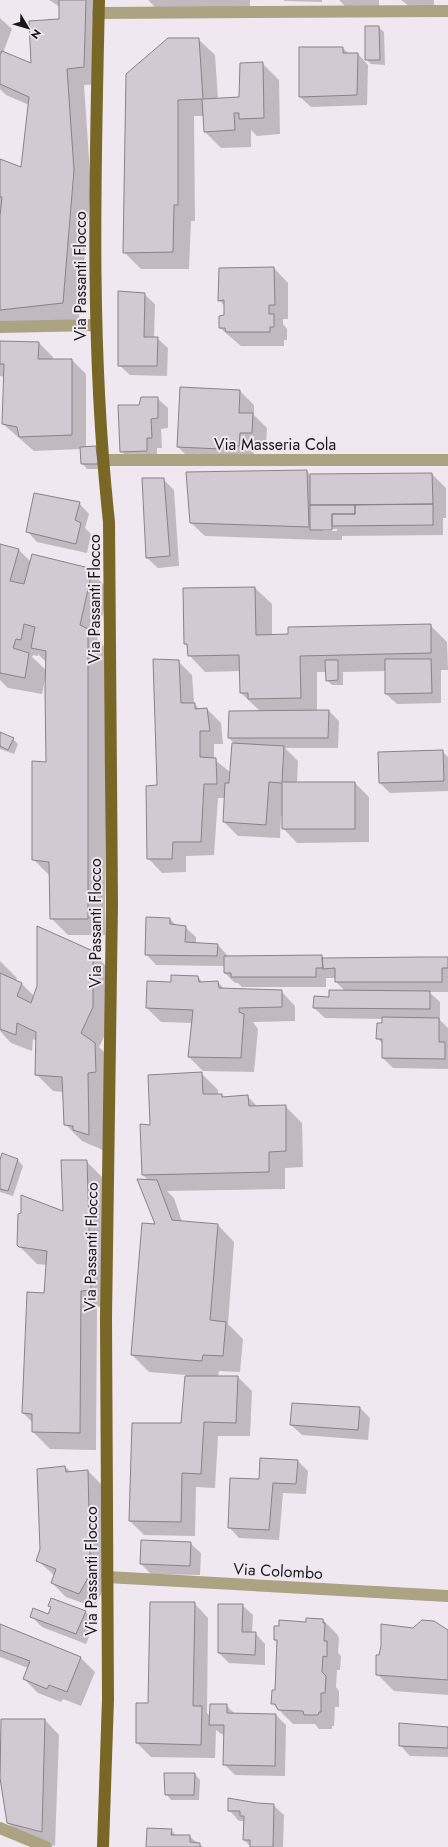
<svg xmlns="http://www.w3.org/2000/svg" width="448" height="1847" font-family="Jost,sans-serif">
<rect width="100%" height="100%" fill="#f0e8f1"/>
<path fill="#0003" fill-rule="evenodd" d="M49 0H102L100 84 84 85 91 187 79 319 0 328V221L2 211 0 210V160L22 168 29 105 6 95 0 89V18L12 29 3 53 32 64 60 20V7Z
M148 0H250V11L157 9Z
M283 0H322V2L285 1Z
M339 0H379V11L349 10Z
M401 0H434V11L414 10Z
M378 27 384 32 385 65 371 64 366 59Z
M198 39 215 55 218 99 240 98 262 63 279 80 280 134 257 136 251 130V147L221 148 204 131V116H194L195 221H191L189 269H141L124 252Z
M300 48H343L349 54H358L368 65 367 105 311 107 300 97Z
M274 268 288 283V319H283V324L287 329V340H284V346H241L220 328 225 316V306L219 300Z
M144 294 155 304 154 338H157L168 348 167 376 130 375 119 365Z
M0 342 39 343 53 357V360H72L86 374V447H95L100 453 103 469H87L82 463 81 449 34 451 3 424 5 377 0 376Z
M240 391 254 405V415L267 428 266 447H254L253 459 192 461 178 447Z
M157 398 168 408V428L161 429 162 448H157V461H132L121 451 140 406Z
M307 471 310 475 432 474 446 488V518H443V535L342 536V540H323L205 536 190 522ZM323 529H337V531H323Z
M163 479 174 490 179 566 158 568 147 558Z
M79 503 89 514 85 528 91 534 87 553 37 542 27 531Z
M0 545 19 550 31 562 88 569 105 586 108 593 97 639 105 647V935H68L51 918 50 876 33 859 47 763 46 675 42 694 8 688 0 680ZM38 654 47 663V671L32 657 33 655 38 656Z
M255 588 272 604V636L430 625 447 642 448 670H441V703L397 704 386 694V671L343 672V685H332L327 680V672H317V711H329L339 721 338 748H285L298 761 297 783H355L369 797V842L297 843 283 828V816H281L280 838 238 836 224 822 225 798H218L214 855 186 856V872L162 873 148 858 178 661 192 675 194 703 200 710 207 709 221 723 223 744H214V759L231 773 235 744 229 738 230 712 260 711 241 693V671L205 672 189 655 188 647 185 644Z
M0 733 13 739 18 744 14 754 0 749Z
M442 751 448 757V791L390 793 380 783Z
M170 919 177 926 185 927 196 937V944L218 945 228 956H322L324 959 448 958V992H429L440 1002V1020L448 1028V1069L393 1068 383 1058V1044L377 1038 383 1019 325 1018 314 1008 330 998 345 991 336 982V978H326V987H242L238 983H235L225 973 224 966 156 965 146 954Z
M92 952 109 969 110 1025 99 1047 112 1060 105 1151 82 1141 65 1124 64 1092 53 1091 36 1074 37 1041 33 1039 32 1051 11 1043 0 1031V961L17 978 16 981 21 983 34 996Z
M198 977 203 983 218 982 225 990 281 991 295 1006V1021L253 1022 258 1029 254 1072 203 1071 189 1057 192 1023 161 1022 147 1008 148 982 172 983Z
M201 1073 218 1090V1095H222L225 1098 247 1096 258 1107 285 1106 302 1123 303 1167 285 1168V1189L167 1191 174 1198 182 1222 218 1225 234 1242 228 1324 243 1339 240 1372 219 1371 218 1377H238L252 1391 250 1436H218L215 1488 196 1487 195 1536 144 1535 130 1521 181 1424 186 1375 149 1372 132 1355 156 1225 149 1181 143 1175 152 1126Z
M3 1155 18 1160 23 1166 13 1196 0 1192V1163Z
M86 1161 103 1178 108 1306 97 1307 96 1450 50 1449 33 1432V1423L23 1413 45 1294 47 1265 37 1264 20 1247 64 1212Z
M293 1404 360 1408 370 1418 368 1440 302 1435 291 1425Z
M298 1461 308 1471 306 1494 283 1493 279 1540 239 1538 229 1527 260 1480Z
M65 1467 71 1472 88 1471 102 1485V1592L94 1607 66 1597 52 1583 55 1576 37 1560 41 1549 38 1470Z
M190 1543 201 1553 200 1575 151 1574 141 1564Z
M194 1603 208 1618 207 1713 210 1716 226 1705 235 1714 276 1715 286 1725 285 1776 235 1775 224 1764 225 1735 221 1734 216 1730 215 1758 151 1757 137 1743 149 1704Z
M219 1605H242L253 1615 252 1633H255L265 1644V1665L229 1663 219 1653Z
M49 1606 85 1611 95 1622 86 1644 42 1627 31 1616 49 1615 52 1608Z
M323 1620 337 1634 339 1638 338 1653 341 1656 340 1670H337L336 1687 339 1691V1707H335L334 1726H332V1729H319L315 1724H293L272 1703 276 1691 278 1643 275 1640 307 1623Z
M0 1625 81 1658 95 1672 81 1706 63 1699 61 1702 38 1693 24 1679 28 1668 0 1657Z
M448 1631V1695L394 1691 377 1674Z
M2 1720H45L59 1735 55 1846 22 1837 8 1823 0 1772Z
M448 1728V1757L410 1756 400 1745Z
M195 1774 200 1780 199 1800H171L166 1794Z
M256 1804 273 1805 284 1815 283 1847H251L244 1840V1821H239L229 1810Z
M171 1830 177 1836H189L203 1847H147Z"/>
<path fill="#d2cad3" stroke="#888289" d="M59 0H86L84 67 67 69 74 170 63 303 0 310V216L2 197H0V159L21 167 29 97 0 84V55L2 51 31 63 29 21 59 19Z
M365 26H379L380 60H365Z
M168 38H199L203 99 239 97 240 63 263 62 264 118 239 119V113H234L235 130 204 132 202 99 178 100V205H174L173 252 123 253 126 74Z
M299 47H343V53H358L357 95 299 97Z
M274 267 275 305H269V314H274V327H270V332H226L225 328H219V316L224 315V300L218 301 219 268Z
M118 291 145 293 144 337H158L157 366H118Z
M0 341 39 342 38 359H72V435L19 437 17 427 2 424 4 364H0Z
M180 387 240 390 239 413H253L252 433H240L239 446 220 445V449L177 447Z
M141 397H158V418L151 419 152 438H147V451L120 452 118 405H139Z
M96 446 98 464H81L80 447Z
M307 470 309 527 190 523 186 472Z
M432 473 433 504 310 505V474Z
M142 478H164L170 556 146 558Z
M34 493 80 502 75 520 81 523 76 544 26 532Z
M433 504V525L332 526V514H355V505Z
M310 505H355V514H332V530H310Z
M0 544 19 549 10 581 24 584 32 554 89 568 91 576 80 625 88 629V919H50L49 862 32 860V761L46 762 45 690 46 651 31 648 35 627 24 624 21 640 16 639 13 648 29 653 25 678 0 673Z
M255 587 256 635 288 634V627L431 624V653L300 656 301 698 248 699V693H240L239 655 188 656 187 644H184L183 588Z
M153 659 179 660 181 703H195V709L207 708 210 731H200V757L216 758 217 784H204L201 842H173L172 859H147L146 786 157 785Z
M385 659H431L432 693 385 694Z
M325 660H338V680L326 681Z
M329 710 328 738H228L229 711Z
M0 732 14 738 8 750 0 746Z
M232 743 284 746 282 782H355V829H282V783L269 782 266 825 223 822 225 783H229Z
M443 750 444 781 379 783 378 752Z
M146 917 170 918V924L186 926 185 942 218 944 217 956 145 955Z
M37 926 93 951V1007L81 1033 95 1043 96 1072 88 1073 89 1135 73 1130V1126L64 1125 62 1077 35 1075 36 1032 17 1023 16 1035 0 1029V973L22 983 17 996 31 1003 37 986Z
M322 955 323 968H316V977H231V973H224V956Z
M423 957H448V968H442V982H335V968L323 969 322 958Z
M171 975 198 976 199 982 218 981 219 988 282 990V1007L239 1008V1012L244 1014 241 1058 188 1057 193 1010 146 1008 147 981 171 982Z
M329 990 430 991V1009L313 1008 314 996 329 997Z
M382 1017 439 1018V1042H445V1059L382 1058V1039H376L377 1023H382Z
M202 1072 203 1094H222V1097L248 1095 249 1106 286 1105V1151L269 1152V1172L142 1175 140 1124 150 1125 148 1075Z
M2 1153 18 1159 8 1191 0 1189V1160Z
M61 1160H87L91 1290 81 1291 80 1433 32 1432V1414L22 1413 27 1292 44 1293 47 1251 19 1247 17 1245 18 1214 21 1213V1195L63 1211Z
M137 1179 157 1180 172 1220 218 1224 210 1320 226 1322 223 1356 203 1355 202 1361 131 1355 142 1223 155 1224Z
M185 1376H238L236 1423 204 1422 201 1474 182 1473 181 1522 129 1521 132 1423H181Z
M292 1403 360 1407 358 1430 290 1425Z
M260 1458 298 1460 296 1484 273 1483 269 1530 228 1528 230 1478 259 1479Z
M65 1466 66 1472 88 1470 90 1560 98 1564 93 1581 88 1578 79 1594 51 1583 56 1569 36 1561 40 1549 37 1469Z
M141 1540 191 1542 190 1566 140 1564Z
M51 1598 86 1611 76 1634 30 1617 33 1608 48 1614 51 1607 48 1606Z
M150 1602H195L193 1706H202L201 1745 136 1743V1703H148Z
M218 1604H243L242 1632H256L255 1655 218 1653Z
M306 1618 323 1619V1623H325L324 1641H327V1657L323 1656 322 1672 326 1676 325 1693H321V1712H319L318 1715H304L303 1711 278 1710 275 1704H271L272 1690H275L277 1640H274V1626H279V1620L306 1622Z
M422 1620 434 1621 448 1630V1680L376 1675V1655H379L381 1646V1624L413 1628Z
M0 1624 81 1657 67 1692 49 1685 47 1689 23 1679 30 1661 0 1650Z
M210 1704H227V1713L276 1714 275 1766 223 1765 224 1725H209Z
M1 1719H45L42 1832 7 1823 0 1778Z
M399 1723 448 1727V1748L399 1746Z
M164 1773H195L194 1795H165Z
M228 1798 257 1803 274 1804 273 1847H250V1840H243L244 1816H240V1811H228Z
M147 1828 172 1829 171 1835H190V1842L200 1843V1847H146Z"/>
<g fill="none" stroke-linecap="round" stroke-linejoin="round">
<path stroke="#aca383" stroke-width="12" d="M98 13 448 11
M0 327 95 325
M103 460H448
M107 1577 448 1596
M0 1828 46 1847"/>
<path stroke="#786725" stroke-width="12" d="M99 0C95 174 90 348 109 522L112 904 106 1318 108 1699 103 1847"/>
</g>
<g text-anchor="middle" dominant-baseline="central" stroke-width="4" stroke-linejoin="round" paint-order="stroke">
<g font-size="16" fill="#19171a" stroke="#f0e8f1">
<text transform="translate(80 276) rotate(-90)">Via Passanti Flocco</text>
<text x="275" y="444">Via Masseria Cola</text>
<text transform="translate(94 599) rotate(-90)">Via Passanti Flocco</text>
<text transform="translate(95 923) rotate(-90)">Via Passanti Flocco</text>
<text transform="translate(91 1247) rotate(-89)">Via Passanti Flocco</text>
<text transform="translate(91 1571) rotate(-90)">Via Passanti Flocco</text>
<text transform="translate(278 1571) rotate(3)">Via Colombo</text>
</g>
</g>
<g transform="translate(28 28) rotate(128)" stroke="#f0e8f1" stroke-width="3" paint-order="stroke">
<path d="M0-3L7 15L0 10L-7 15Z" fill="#19171a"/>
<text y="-6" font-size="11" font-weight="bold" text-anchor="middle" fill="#19171a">N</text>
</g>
</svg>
